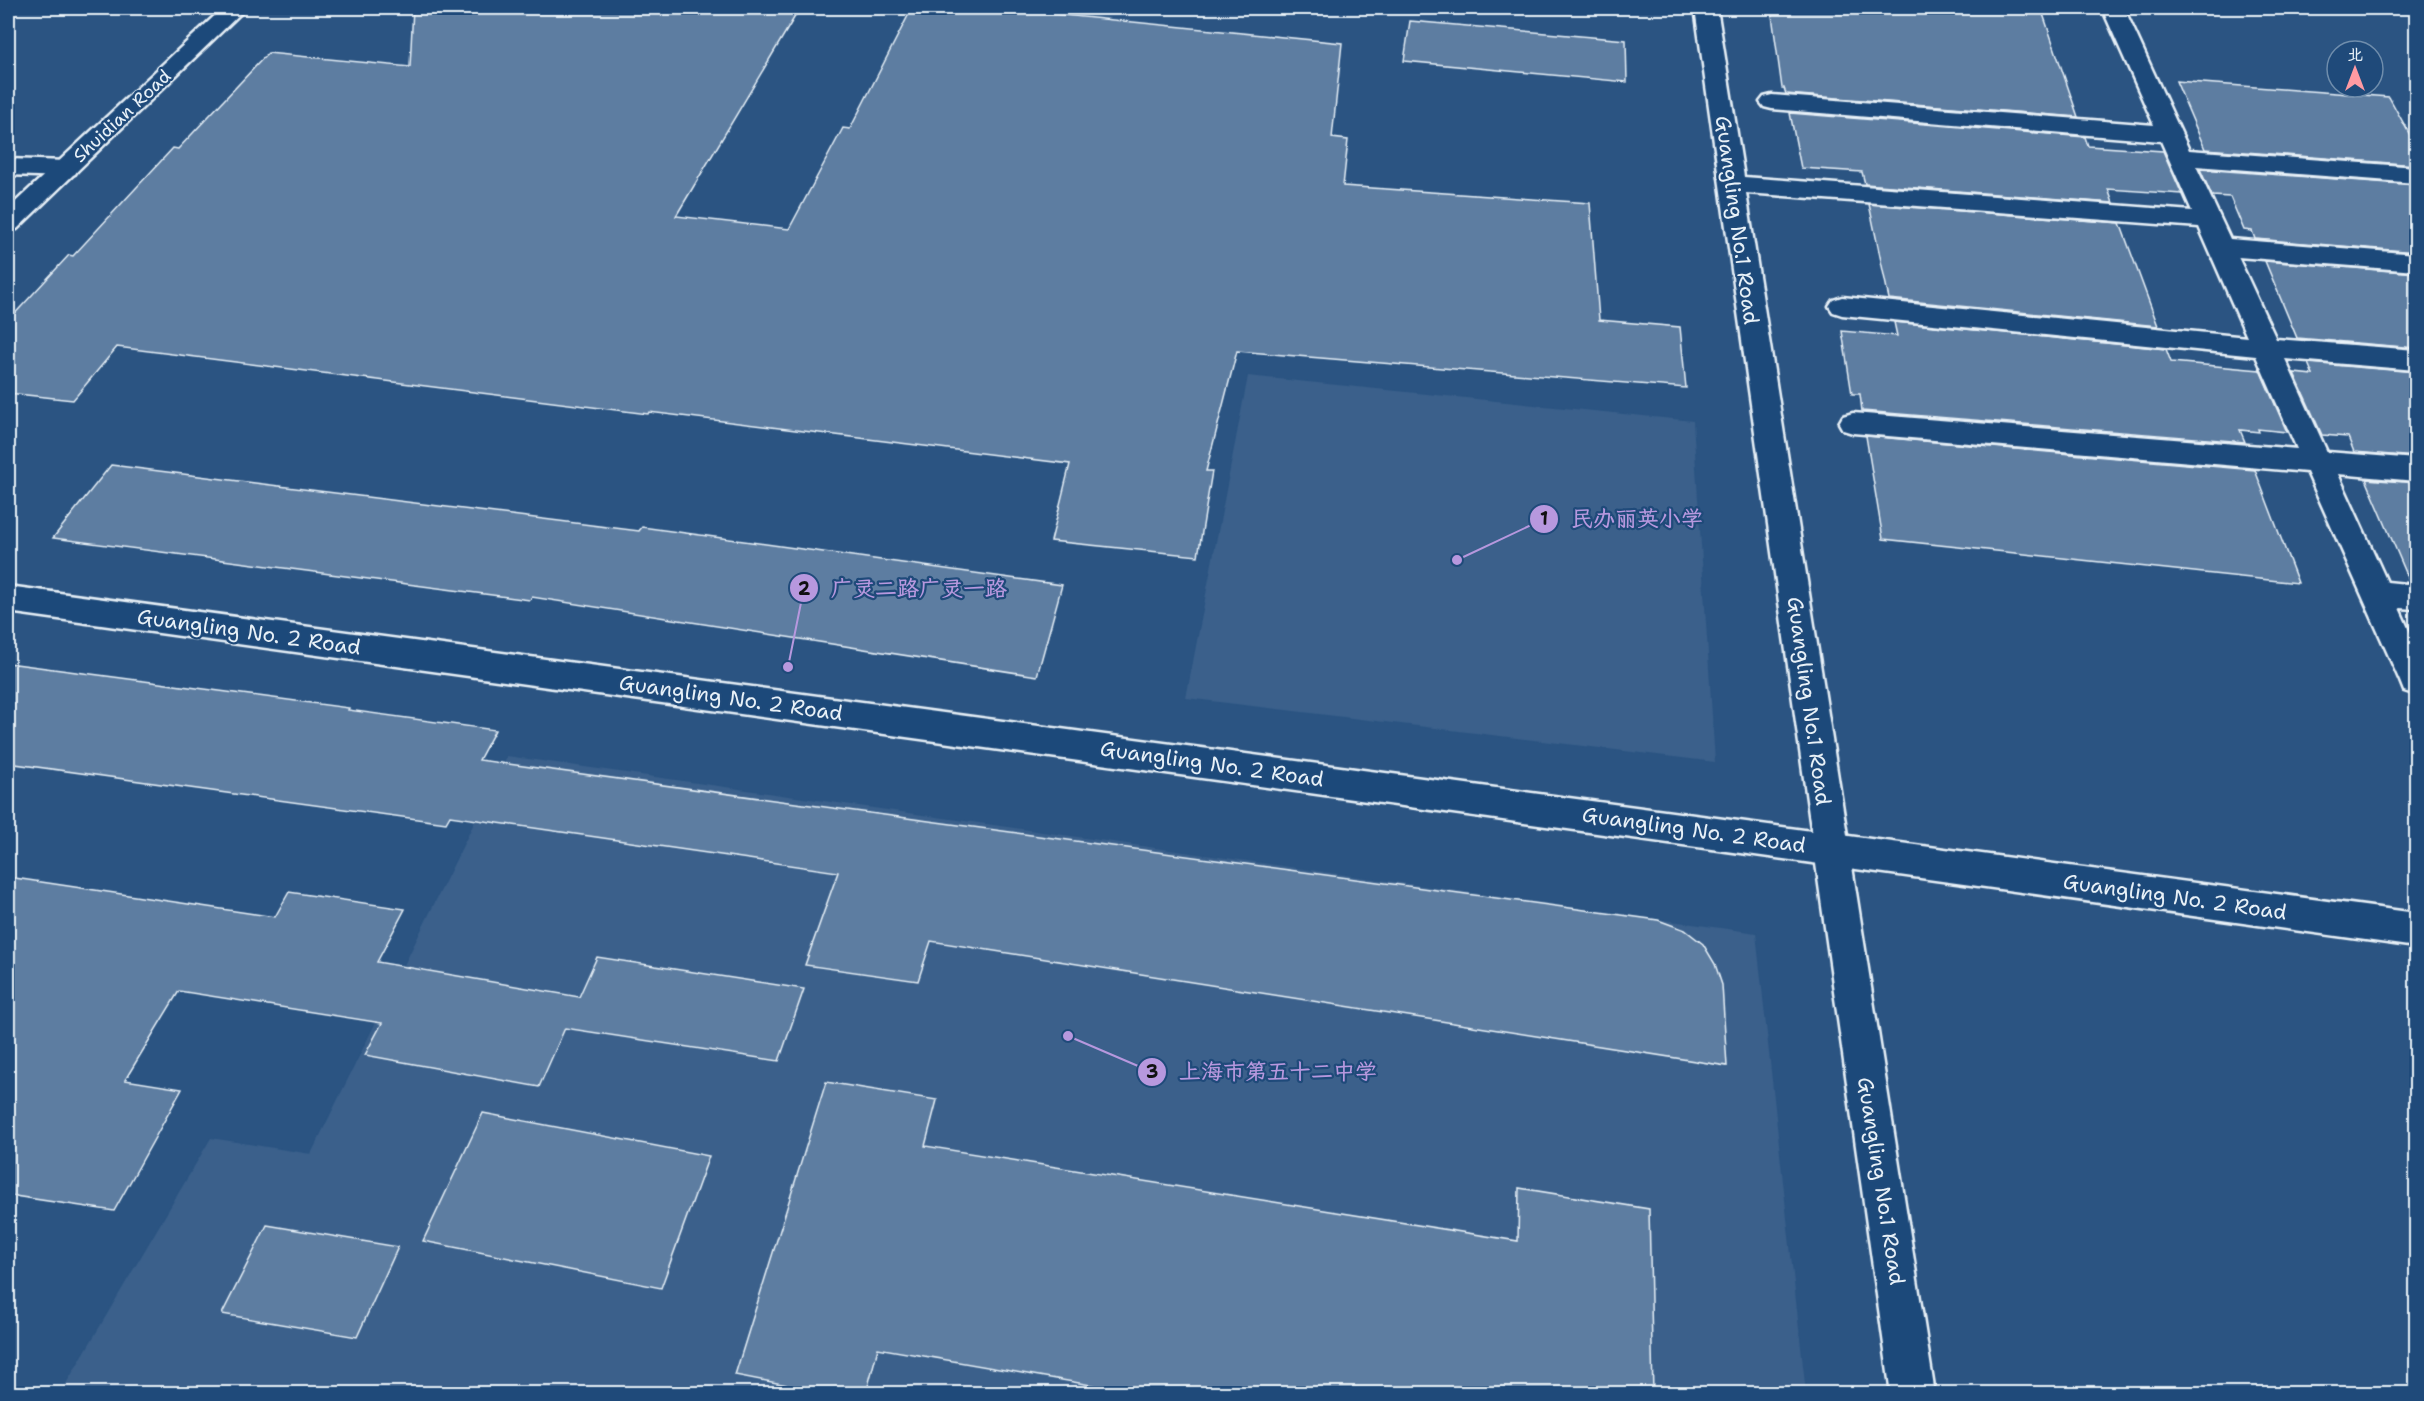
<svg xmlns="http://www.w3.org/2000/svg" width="2424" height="1401" font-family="'Shantell Sans','LXGW WenKai TC',sans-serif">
<rect width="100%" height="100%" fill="#2b5482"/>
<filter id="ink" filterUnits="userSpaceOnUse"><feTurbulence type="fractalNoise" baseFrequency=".0167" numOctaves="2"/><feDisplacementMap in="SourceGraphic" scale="12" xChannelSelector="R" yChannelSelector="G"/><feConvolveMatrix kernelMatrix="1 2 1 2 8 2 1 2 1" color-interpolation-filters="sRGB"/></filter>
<g filter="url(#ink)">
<path fill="#3a608b" d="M1248 376 1693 421 1715 762 1186 698Z
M507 756 1756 933 1806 1393 60 1394 211 1138 311 1154Z"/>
<path fill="#5d7da1" stroke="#e8f1f8" stroke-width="1.5" d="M413 8H800L676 216 789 229 843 128 850 129 912 8H994L1342 43 1332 138 1348 140 1343 186 1590 203 1599 320 1680 327 1686 388 1237 351 1206 471H1212L1198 556 1051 541 1070 464 649 412 648 414 117 347 73 400 8 393V321L69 255 73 256 173 148 178 149 268 53 410 67Z
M1771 8H2041L2078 117 1786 94 1784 88H1782Z
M1410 21 1626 40 1627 82 1404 61Z
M2176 81 2389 97 2416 146V165L2205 149Z
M1790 113 2085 137 2088 146 2163 151 2182 194 2108 189 2113 203 1865 184 1862 172 1801 168Z
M2200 169 2416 185V252L2255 239 2252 231 2244 230 2230 197 2212 196Z
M1869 204 2120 223 2158 326 1889 299Z
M2265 261 2416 273V348L2297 338Z
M1894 322 2166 349 2171 362 2260 370 2287 432 2258 429 2259 432 2240 430 2245 442 1862 411 1860 394H1852L1842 331 1897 336Z
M2308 363 2416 372V457L2354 452 2348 437 2322 435 2294 373 2313 375Z
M1866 436 2255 470 2298 583 1883 539Z
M111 465 639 531 642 527 1062 585 1037 676 532 597 530 600 53 538Z
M2366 479 2416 483V583L2410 582Z
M8 663 349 708 348 710 495 730 479 760 1658 920 1685 930 1703 944 1715 964 1722 985 1727 1066 931 941 918 981 805 965 838 872 450 816 446 823 8 763Z
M8 877 275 917 289 892 405 909 377 962 579 997 597 957 804 989 779 1061 565 1028 539 1087 365 1055 382 1023 179 991 125 1080 182 1089 114 1211 8 1195Z
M826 1082 937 1100 925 1146 1518 1241 1519 1188 1649 1209 1653 1394H1142L878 1348 866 1394H834L735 1375Z
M483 1113 709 1156 661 1288 423 1241Z
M267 1225 398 1247 357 1337 222 1314Z"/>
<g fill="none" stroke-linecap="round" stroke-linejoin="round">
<g stroke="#e8f1f8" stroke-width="5">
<path id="street" d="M1695 8H1717L1744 177 2192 211 2161 141 1772 109 1764 107 1760 102 1764 97 1772 95 2154 125 2102 8H2124L2189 150 2416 167V183L2196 166 2230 239 2416 254V271L2238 257 2276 339 2416 350V370L2285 359 2327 452 2416 459V481L2338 474 2387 582 2416 585V609L2399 608 2416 646V695L2404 691 2400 681 2307 472 1853 433 1843 430 1839 423 1843 416 1853 413 2297 449 2256 356 1842 315 1833 312 1829 306 1833 300 1842 297 2247 337 2199 227 1746 193 1935 1394H1891Z
M8 159 66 161 75 164 78 169 75 174 66 177 8 175Z"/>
</g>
<g stroke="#e8f1f8" stroke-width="5">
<path id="secondary" d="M223 8H246L17 229 8 231V209Z
M8 586 2416 913V947L8 612Z"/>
</g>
<use href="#street" fill="#1f4a7a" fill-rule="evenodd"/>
<use href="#secondary" fill="#1f4a7a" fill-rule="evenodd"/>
</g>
</g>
<g text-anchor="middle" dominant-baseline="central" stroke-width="4.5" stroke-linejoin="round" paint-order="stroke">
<g font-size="18" fill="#e8f1f8" stroke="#1f4a7a">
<text transform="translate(122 116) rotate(-43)">Shuidian Road</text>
</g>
<g font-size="21" fill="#e8f1f8" stroke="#1f4a7a">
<text transform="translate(1737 220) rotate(82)">Guangling No.1 Road</text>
<text transform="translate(249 632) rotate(8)">Guangling No. 2 Road</text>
<text transform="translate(731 698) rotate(8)">Guangling No. 2 Road</text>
<text transform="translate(1809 701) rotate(82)">Guangling No.1 Road</text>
<text transform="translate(1212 764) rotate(8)">Guangling No. 2 Road</text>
<text transform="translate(1694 830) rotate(8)">Guangling No. 2 Road</text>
<text transform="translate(2175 897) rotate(8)">Guangling No. 2 Road</text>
<text transform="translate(1881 1181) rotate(81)">Guangling No.1 Road</text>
</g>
</g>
<path fill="none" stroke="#b798de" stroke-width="2" d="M1457 560L1544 519M788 667L804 588M1068 1036L1152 1072"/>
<g fill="#b798de" stroke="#1f4a7a" stroke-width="2">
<circle cx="1457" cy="560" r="6"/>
<circle cx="788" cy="667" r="6"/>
<circle cx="1068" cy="1036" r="6"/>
<circle cx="1544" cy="519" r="15"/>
<circle cx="804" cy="588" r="15"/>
<circle cx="1152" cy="1072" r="15"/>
</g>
<g font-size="18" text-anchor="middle" font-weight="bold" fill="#111">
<text x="1544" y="525">1</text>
<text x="804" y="595">2</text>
<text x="1152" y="1078">3</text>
</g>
<g font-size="22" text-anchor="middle" font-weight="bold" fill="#b798de" stroke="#1f4a7a" stroke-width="4.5" stroke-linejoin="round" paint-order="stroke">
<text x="1637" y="526">民办丽英小学</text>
<text x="919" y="596">广灵二路广灵一路</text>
<text x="1278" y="1079">上海市第五十二中学</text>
</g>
<rect width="2424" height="1401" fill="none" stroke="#1f4a7a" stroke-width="30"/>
<rect x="15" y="15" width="2394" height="1371" fill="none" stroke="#e8f1f8" stroke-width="2" filter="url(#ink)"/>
<g transform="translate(2355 69)"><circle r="28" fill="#1f4a7a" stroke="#6f8dac" stroke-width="1.5"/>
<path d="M0-4.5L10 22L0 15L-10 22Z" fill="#ff9aa2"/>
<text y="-9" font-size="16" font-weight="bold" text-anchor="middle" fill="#e8f1f8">北</text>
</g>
</svg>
